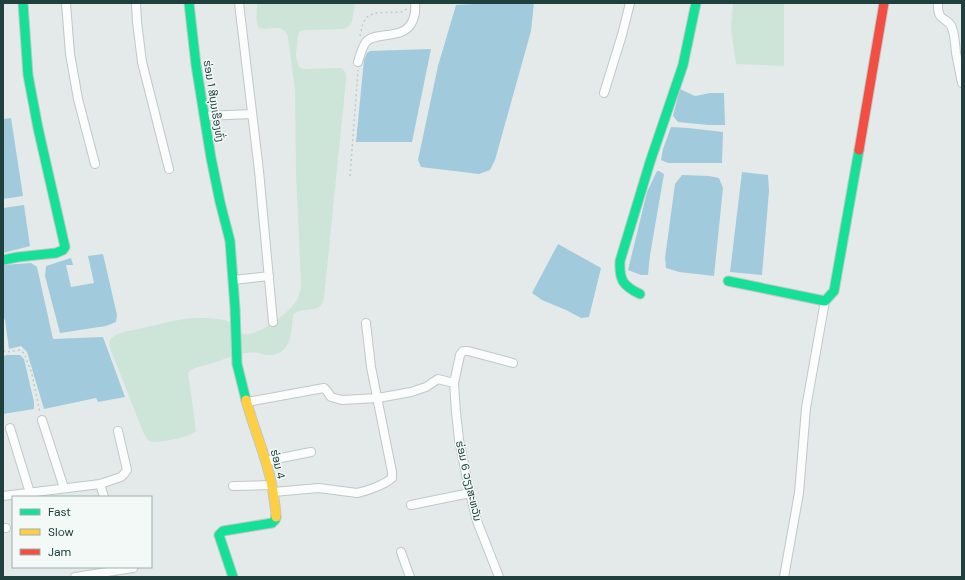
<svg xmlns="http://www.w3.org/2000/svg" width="965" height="580" font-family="'DM Sans','Noto Sans Lao',sans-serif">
<rect width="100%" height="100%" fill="#e4eae9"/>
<path fill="#cce5d8" d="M257 3H355L352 22 349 26 344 29 306 30 300 31 298 35 296 55 297 61 299 67 303 69 341 68C346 71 346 74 346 80L324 298C323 301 322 305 319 307 311 312 301 307 293 315 291 333 292 356 267 355 264 355 261 353 258 353 254 352 249 353 245 353 234 355 222 360 210 364 203 366 193 367 188 373L189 379 196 431C190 437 163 442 154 442 152 442 150 441 148 440L144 434 110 348 109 341C115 332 129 331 139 329 154 325 168 322 184 319 188 319 194 317 199 318 207 318 224 318 231 323 236 326 236 332 242 334 257 338 292 311 298 298 300 294 301 287 301 283L296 174 295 90 288 37C282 22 272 31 259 28 255 21 257 11 257 3Z
M733 3H784V66L736 64 731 30Z"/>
<path fill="#a1cadd" d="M490 3H534L531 31 495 160 490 170 479 174 421 167 418 160 438 66 456 5Z
M431 49 412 142H356L364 60 367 53 370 51Z
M680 89 695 96 710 93H724L725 125H708L678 122 673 116Z
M11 118 23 196 3 199V119Z
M671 127 688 128 723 132 722 163H668L661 160 663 149Z
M657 171H659L664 174 650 255 648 275H641L628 270 647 192Z
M742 172 768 175 769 191 762 275 730 272Z
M682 175 709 176 719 178 723 188 714 276 679 272 666 268 665 258 675 184Z
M24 205 30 246 3 253V208Z
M558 244 601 268 589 317 581 318 566 310 542 300 532 293Z
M103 254 117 315 116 322 106 326 60 333 45 276 46 266 71 258 73 265H66L71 287 94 283 88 256Z
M31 263 37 267 53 339 103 337 125 397 98 402 96 398 44 409 27 352 21 346 9 349 5 320 3 316V265Z
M7 355H20L24 359 34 402V409L3 414V356Z"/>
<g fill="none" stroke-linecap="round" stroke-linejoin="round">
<g stroke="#c1c7c6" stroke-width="10">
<path id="street" d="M66 3 70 54 78 99 95 164
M136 3 137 22 142 62 169 169
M239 3 259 171 273 322
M938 3C937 24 948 16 952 28 955 36 955 44 956 53 958 63 960 73 962 83
M358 62C360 56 362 47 366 42 375 31 401 40 411 24 415 17 416 11 415 3
M604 93 622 35 630 3
M204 116 252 114
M233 280 269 276
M247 402 324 388 327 391 331 397 342 400 378 398 411 392 426 387 438 379 454 383
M42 420 64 488
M10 428 30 493
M266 461 311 452
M100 484 104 497
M233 486 271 485
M273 492 319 488 357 493C367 491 384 485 392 478V472L371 367 366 323
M3 496 100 484 121 477 124 474 127 470 118 431
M411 505 470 493
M3 528H6
M401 552 410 577
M75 577 133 568
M499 577 477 521 470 493 459 440 456 412 454 383 460 355 463 351H468L513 363
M784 577 799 493 806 408 825 301"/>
</g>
<g stroke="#bfc8c6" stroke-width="11">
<path id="fast" d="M189 3 196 65 211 158 220 202 230 241 235 308 237 364 246 400
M3 260 18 257 56 253 63 250 65 247 38 128 28 75 23 3
M728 281 825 301 834 291 859 150
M640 294C623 286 619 280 620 261L650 162 683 65 696 3
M233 577 219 535 223 531 272 523 275 520 276 517"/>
</g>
<g stroke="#bfc8c6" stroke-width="11">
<path id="slow" d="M246 400C255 433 270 465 274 499 275 505 276 511 276 517"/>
</g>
<g stroke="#bfc8c6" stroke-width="11">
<path id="jam" d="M859 150 884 3"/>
</g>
<path stroke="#c0cac9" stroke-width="1.5" stroke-dasharray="2 3" stroke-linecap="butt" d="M360 36 363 23 367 17 375 13 401 12 407 9
M350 176 358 70
M3 351 7 352 19 350 24 353 32 374 40 413"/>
<use href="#street" stroke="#fbfcfc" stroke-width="8"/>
<use href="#fast" stroke="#16e098" stroke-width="9"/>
<use href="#slow" stroke="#ffcf43" stroke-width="9"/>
<use href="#jam" stroke="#f24e42" stroke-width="9"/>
</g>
<g text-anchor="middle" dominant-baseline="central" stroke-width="3" stroke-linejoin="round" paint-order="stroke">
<g font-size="11" fill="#1f403d" stroke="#f2f9f7">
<text transform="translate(214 101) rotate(81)">ຮ່ອມ 1 ສີບຸນເຮືອງທົ່ງ</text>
<text transform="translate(278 464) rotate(76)">ຮ່ອມ 4</text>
<text transform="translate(469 481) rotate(77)">ຮ່ອມ 6 ວຽງສະຫວັນ</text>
</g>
</g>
<rect width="965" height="580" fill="none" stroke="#1f403d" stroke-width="8"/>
<rect x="12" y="496" width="140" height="72" fill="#f2f9f7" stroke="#9eafad"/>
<rect x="20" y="509" width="20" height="6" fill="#16e098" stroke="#9eafad"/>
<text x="48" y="516" font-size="12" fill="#1f403d">Fast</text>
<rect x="20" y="529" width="20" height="6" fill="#ffcf43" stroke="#9eafad"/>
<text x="48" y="536" font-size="12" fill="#1f403d">Slow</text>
<rect x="20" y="549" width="20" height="6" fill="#f24e42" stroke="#9eafad"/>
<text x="48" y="556" font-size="12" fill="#1f403d">Jam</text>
</svg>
